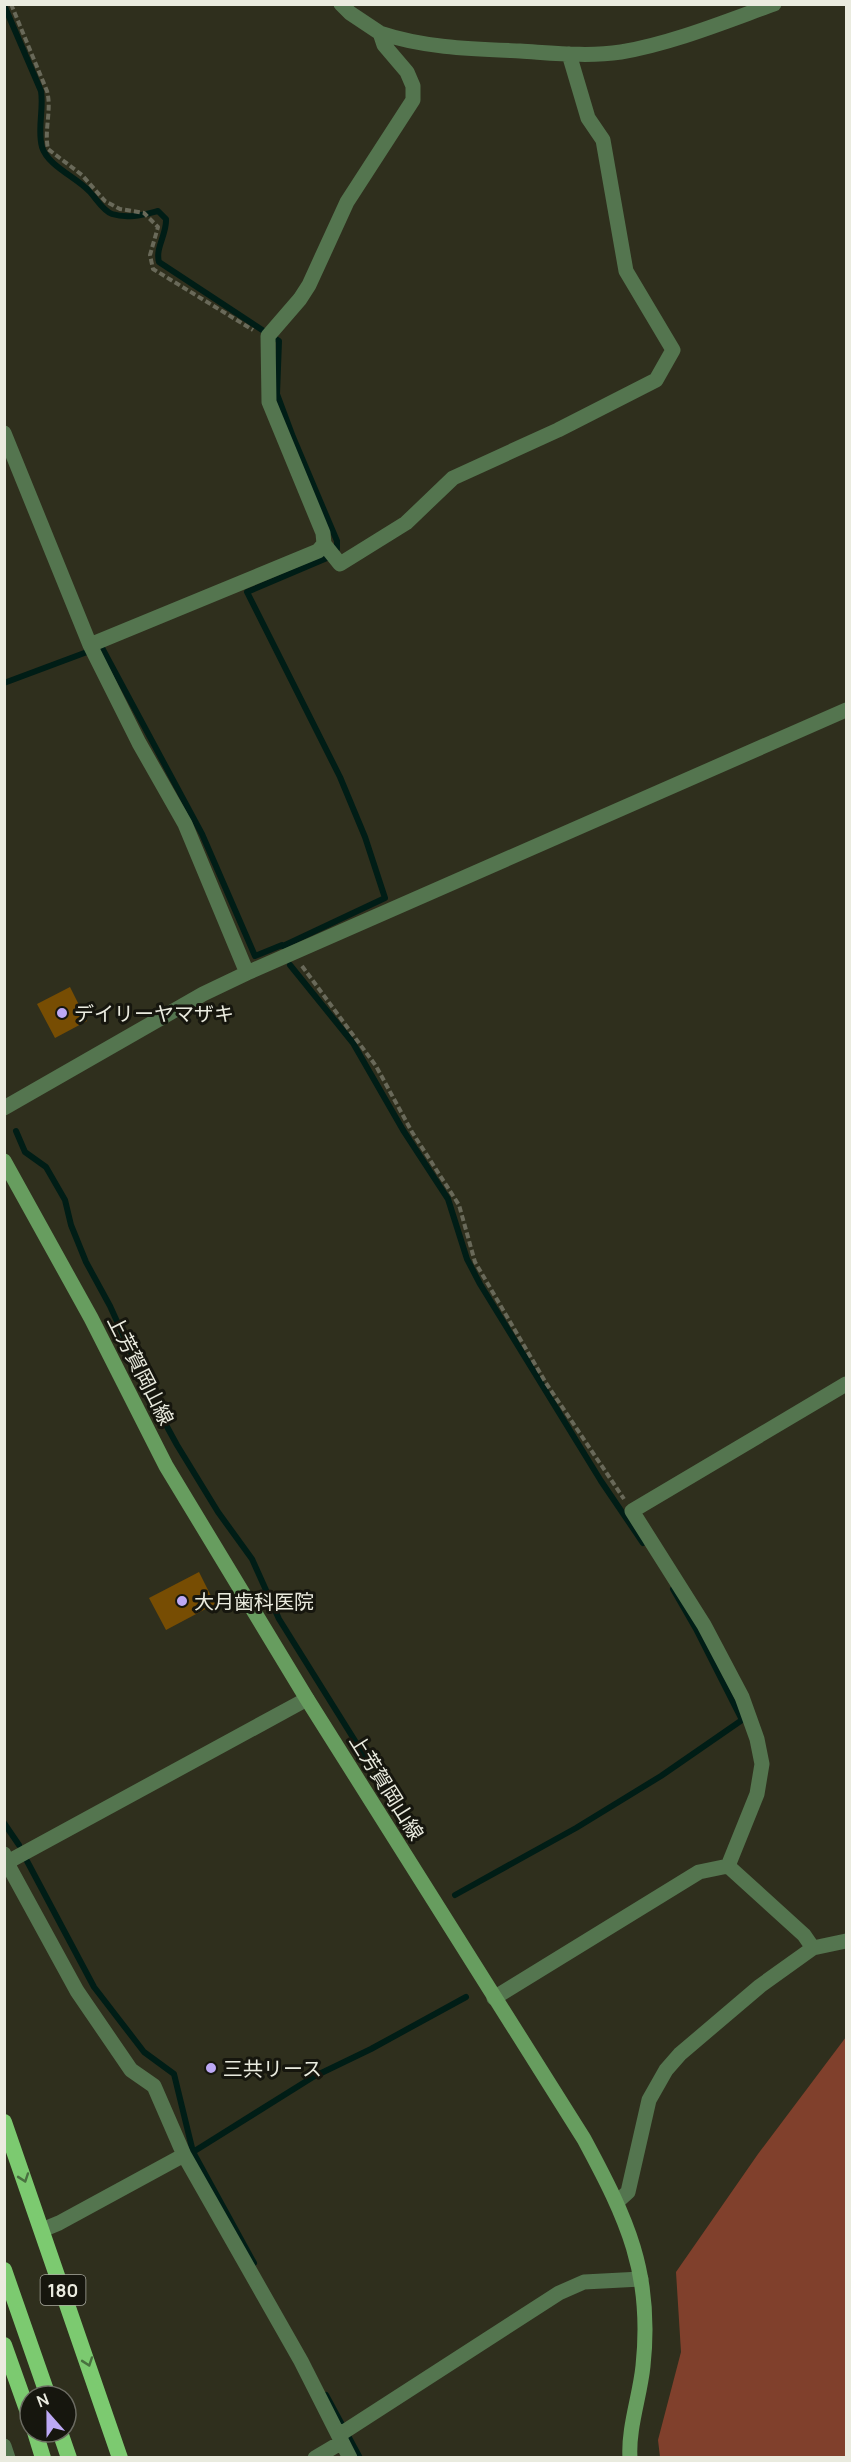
<svg xmlns="http://www.w3.org/2000/svg" width="851" height="2462" font-family="Manrope,'Noto Sans JP',sans-serif">
<rect width="100%" height="100%" fill="#2f2f1d"/>
<path fill="#80402c" d="M846 2037V2457H660L658 2440 681 2352 676 2272 758 2154Z"/>
<g fill="none" stroke-linecap="round" stroke-linejoin="round">
<path stroke="#001d16" stroke-width="6" d="M4 5 41 91C44 109 37 129 42 147 48 166 76 177 89 191 96 198 103 211 112 214 128 219 142 215 158 211L166 219C167 234 155 248 159 262L279 341 277 394 293 437 337 541V549L327 558 247 592 340 777 365 837 385 898 283 946
M99 647 101 646 202 834 255 956 282 945
M4 683 87 652
M290 965 353 1043 403 1130 448 1199 467 1259 480 1284 601 1481 643 1543
M16 1131 25 1152 46 1167 65 1200 71 1225 86 1262 110 1306 154 1403 177 1445 218 1512 252 1559 279 1619 367 1760
M4 1823 19 1845
M27 1861 94 1987 144 2052 174 2074 193 2152 254 2263
M455 1895 576 1828 661 1776 742 1720 696 1629 673 1589
M193 2152 313 2077 371 2049 466 1997
M326 2395 360 2458"/>
</g>
<path fill="#774d03" d="M70 987 87 1021 55 1038 37 1004Z
M199 1572 215 1604 166 1630 149 1598Z"/>
<g fill="none" stroke-linecap="round" stroke-linejoin="round">
<path stroke="#696959" stroke-width="4" stroke-dasharray="6 3" stroke-linecap="butt" d="M11 4 47 91C52 110 44 129 48 149L82 175 105 201 120 209 144 213 158 227 150 255 153 269 253 330
M302 966 376 1066 412 1132 459 1205 475 1262 546 1383 624 1499"/>
<path stroke="#54754f" stroke-width="15" d="M380 33C425 48 472 49 520 51 553 53 588 57 621 52 673 43 724 22 774 4
M4 433 90 645 139 743 185 824 247 973
M324 544 340 564 406 523 453 478 558 430 656 380 673 350 626 271 603 140 588 118 569 54
M90 645 318 551 324 544 323 533 269 402 268 336 300 299 309 285 347 202 413 100V86L407 72 384 45 380 33 350 13 341 4
M4 1108 203 994 247 973 846 710
M4 1854 7 1863 77 1991 131 2070 154 2086 184 2155 301 2361 350 2458
M4 1864 307 1699
M813 1948 846 1941
M494 1998 699 1872 728 1866
M617 2202 628 2192 649 2100 666 2070 680 2054 760 1986 813 1948 804 1935 728 1866 757 1794 762 1764 757 1739 742 1697 704 1625 632 1511 846 1384
M42 2230 59 2223 184 2155
M339 2435 559 2293 584 2282 641 2279
M4 2446 8 2458
M315 2458 342 2442"/>
<path stroke="#679d5f" stroke-width="15" d="M4 1161 91 1318 166 1466 307 1699 584 2139C627 2219 653 2273 643 2366 640 2396 628 2428 630 2458"/>
<path stroke="#7cca70" stroke-width="16" d="M4 2122 120 2458
M4 2270 48 2396
M4 2345 30 2418
M35 2432 43 2458
M60 2432 69 2458"/>
</g>
<defs><path id="oneway-chevron" d="M-2-3.5L2.5 0L-2 3.5" fill="none" stroke-width="1.6" stroke-linecap="round" stroke-linejoin="round" transform="scale(1.5)"/></defs>
<g stroke="#49703f">
<use href="#oneway-chevron" transform="translate(24 2178) rotate(71)"/>
<use href="#oneway-chevron" transform="translate(88 2362) rotate(71)"/>
</g>
<g fill="#bda9f5" stroke="#16160e" stroke-width="2">
<circle cx="62" cy="1013" r="6"/>
<circle cx="182" cy="1601" r="6"/>
<circle cx="211" cy="2068" r="6"/>
</g>
<g text-anchor="middle" dominant-baseline="central" stroke-width="6" stroke-linejoin="round" paint-order="stroke">
<rect fill="#16160e" stroke="#aaaba0" stroke-width="1.5" x="40.5" y="2275" width="45" height="30" rx="4.5"/>
<g font-size="18" font-weight="bold" fill="#eaebdf">
<text x="63" y="2290">180</text>
</g>
<g font-size="20" fill="#eaebdf" stroke="#16160e" text-anchor="start">
<text x="74" y="1013">デイリーヤマザキ</text>
<text x="194" y="1601">大月歯科医院</text>
<text x="223" y="2068">三共リース</text>
</g>
<g font-size="20" fill="#eaebdf" stroke="#16160e">
<text transform="translate(141 1370) rotate(63)">上芳賀岡山線</text>
<text transform="translate(387 1787) rotate(58)">上芳賀岡山線</text>
</g>
</g>
<rect width="851" height="2462" fill="none" stroke="#eaebdf" stroke-width="12"/>
<g transform="translate(48 2414) rotate(339)"><circle r="28" fill="#16160e" stroke="#6b6b62" stroke-width="1.5"/>
<path d="M0-4.5L10 22L0 15L-10 22Z" fill="#bda9f5"/>
<text y="-9" font-size="16" font-weight="bold" text-anchor="middle" fill="#eaebdf">N</text>
</g>
</svg>
